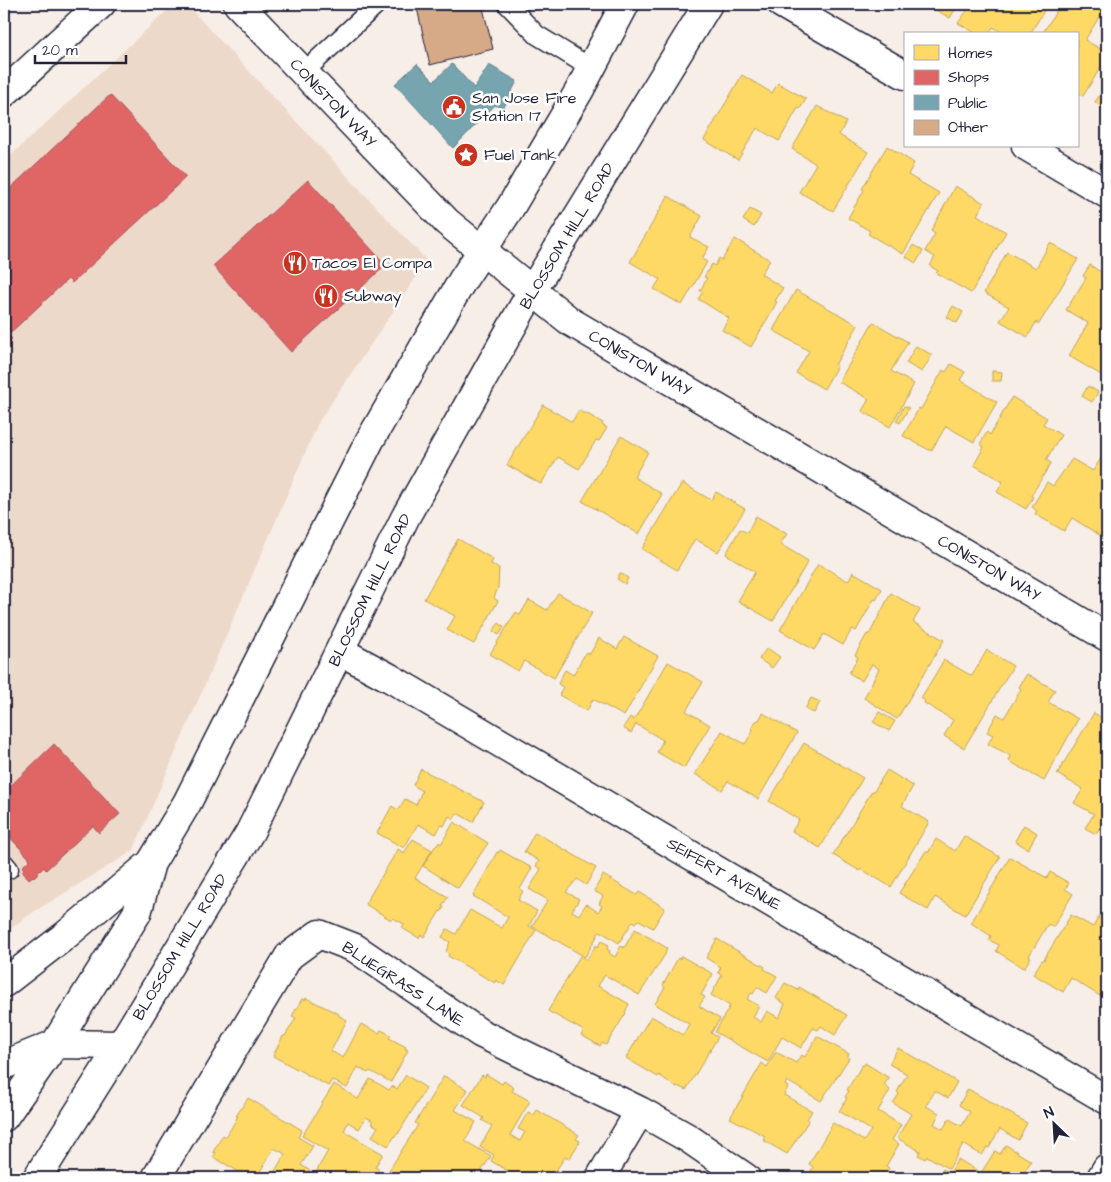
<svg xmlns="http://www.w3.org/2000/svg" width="1111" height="1182" font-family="'Architects Daughter',sans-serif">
<rect width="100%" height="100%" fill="#f7eee7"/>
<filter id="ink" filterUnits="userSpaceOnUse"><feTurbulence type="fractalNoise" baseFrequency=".02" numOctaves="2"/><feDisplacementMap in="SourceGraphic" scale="10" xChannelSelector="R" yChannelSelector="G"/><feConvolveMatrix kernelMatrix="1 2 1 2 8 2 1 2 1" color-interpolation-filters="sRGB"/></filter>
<g filter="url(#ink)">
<path fill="#edd9ca" d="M174 4H186L427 261 319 421 133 851 32 913 4 933V162Z"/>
<path fill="#ffd966" stroke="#bda259" d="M925 4H956L954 7 956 8 950 18Z
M972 4H1048L1030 34H1005L993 27 989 34H977L958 23Z
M1061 4H1090L1103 11 1085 40 1107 53V57L1083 96 1077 92V34H1042Z
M742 75 772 93 778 83 806 99 800 109 798 108 779 141 757 128 738 160 704 140Z
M1107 84V110L1095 102Z
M817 106 846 122 839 135 868 152 833 211 799 192 816 164 792 149Z
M887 146 914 163 908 175 939 193 903 254 868 234 870 231 848 218 864 190 862 189Z
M955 186 984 203 977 215 1006 232 971 293 936 273 938 271 930 266 935 257 925 251 935 234 931 231Z
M668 196 702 216 690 237 709 247 702 259 707 262 682 305 654 289 660 279 630 262Z
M750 209 761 215 754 227 743 220Z
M735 239 770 260 761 274 783 288 775 301 777 302 751 347 722 330 729 318 698 299 703 292 700 291 707 278 704 277 712 264 715 266 719 258 722 260Z
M1050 243 1078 259 1039 324 1036 322 1028 337 1000 321 1009 307 984 293 1007 252 1036 268Z
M913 245 923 251 916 263 906 257Z
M1090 265 1107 276V369L1103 376 1069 356 1088 323 1066 310 1086 278 1083 276Z
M796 290 858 325 835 365 837 366 824 389 796 373 809 351 773 330Z
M953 306 963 312 957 323 947 317Z
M873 322 908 342 891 371 914 384 890 427 862 411 869 399 839 382Z
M916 346 932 355 922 372 906 363Z
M951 364 965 372 960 380 997 402 974 442 946 426 931 451 903 436 919 408 921 409 943 370 946 372Z
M992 371 1002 372 1001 381H992Z
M1088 386 1098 392 1092 402 1082 396Z
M1012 397 1047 418 1043 424 1061 435 1046 460 1051 463 1031 496 1033 497 1026 509 997 492 1003 482 974 465 984 447 980 444 987 432 990 435Z
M543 405 572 422 579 410 584 414V412L603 423 602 425 607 428 599 441 596 440 579 469 558 457 541 484 507 465Z
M904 406 909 408 900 423 896 421Z
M621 436 648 452 634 477 662 494 639 534 582 501Z
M1103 455 1107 458V533L1104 531 1101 536 1072 518 1064 531 1035 514 1037 511 1032 507 1047 482 1053 486 1072 459 1093 471Z
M682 483 711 500 716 492 745 509 718 552 695 539 677 570 642 549Z
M756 516 787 534 780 544 808 561 773 621 738 601 755 572 726 554 740 529 747 533Z
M458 539 493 559 491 564 499 568 498 588 494 598 498 601 474 644 447 630 455 616 424 599Z
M818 564 848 581 853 572 882 589 876 600 874 599 856 631 852 629 843 645 824 634 814 650 780 630Z
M620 573 628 578 625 584 617 579Z
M558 593 592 613 554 678 524 661 518 671 490 654 516 612 520 615 529 600 547 610Z
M891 593 920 610 913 622 944 640 897 719 864 698 879 669 872 664 862 681 849 673 858 657 855 655 867 634 869 635Z
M499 623 504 627 499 635 493 631Z
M624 637 658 656 624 716 593 699 587 711 559 695 563 687 558 684 565 670 573 675 586 652 590 654 599 638 617 649Z
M767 648 780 657 772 668 759 659Z
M987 650 1013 666 964 748 944 736 953 720 924 703 925 701 921 698 944 660 972 676Z
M668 662 703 682 686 711 710 725 684 768 657 752 663 740 636 724 631 733 623 728 630 717 634 720Z
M1027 674 1055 690 1048 702 1078 719 1044 781 1009 761 1011 756 988 744 993 735 987 732 997 714 1004 718 1021 689 1019 687Z
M811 698 820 702 814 713 805 709Z
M879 712 895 721 889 731 873 722Z
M763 713 797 733 758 799 728 781 722 790 695 774 722 731 745 744 753 731 752 727 756 721 759 720Z
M1094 713 1107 721V821L1104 820 1096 834 1085 828 1094 814 1074 803 1083 789 1057 774Z
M804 743 863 778 820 848 792 831 799 820 769 801Z
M421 769 484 802 473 822 457 813 454 819 449 816 444 826 441 825 436 834 418 824 404 848 377 833 392 806 398 810 405 799 416 805 422 791 413 785Z
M887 770 913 786 902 806 929 822 891 887 861 869 860 871 833 855 872 791H874Z
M454 822 488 843 458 888 423 866 436 845 437 846 439 842 441 844Z
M1024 825 1037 833 1028 849 1015 841Z
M535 832 596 868 586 885 577 879 566 892 579 899 572 911 579 915 586 904 598 912 602 906 599 904 603 896 594 891 603 875 637 895 639 892 665 908 653 928 639 920 636 923 633 921 619 943 600 931 585 957 532 926 548 900 529 889 541 869 536 866 539 861 524 852Z
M964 836 1000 857 965 915 935 897 928 910 899 893 926 851 928 853 936 839 955 851Z
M413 839 432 850 415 878 448 897 442 906 444 907 441 912 440 911 424 937 421 935 419 938 402 928 404 924 393 918 391 920 365 904 398 849 404 853Z
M500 850 532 868 520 889 523 891 518 900 537 911 529 926 536 930 504 985 496 980 495 983 448 956 449 954 446 951 450 942 442 937 447 929 456 934 470 910 502 928 508 917 473 896 497 852 498 853Z
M1010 857 1047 878 1050 872 1069 883 1065 889 1073 894 1053 927 1048 924 1029 956 1031 957 1024 968 996 951 999 945 989 940 991 936 971 923Z
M1071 915 1093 927 1100 915 1107 920V983L1100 996 1071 978 1063 992 1033 974 1042 960 1043 961Z
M635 929 667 948 665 952 666 953 639 995 605 975 598 986 629 1004 625 1012 626 1013 606 1045 602 1043 600 1046 581 1035 584 1031 548 1011 580 956 587 960 596 945 598 947 601 941 609 945 607 949 610 951 609 953 615 957 621 946 624 948Z
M717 939 765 967 764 969 777 976 767 993 757 987 753 994 751 993 747 999 759 1006 753 1017 761 1022 767 1011 779 1018 785 1004 776 998 785 983 798 990 799 987 847 1015 835 1035 821 1026 818 1030 813 1028 801 1048 782 1037 768 1062 715 1032 730 1006 711 995 722 975 718 973 721 967 706 958Z
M681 956 713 974 701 995 705 997 699 1006 720 1019 711 1033 718 1037 686 1090 677 1086 676 1087 659 1075 658 1077 626 1058 651 1016 683 1035 689 1024 655 1004 665 987 663 985 678 958 680 959Z
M306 998 339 1014V1016L347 1020 331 1051 343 1058 361 1024 379 1033 381 1030 391 1035 389 1038 406 1047 405 1049 408 1050 391 1082 370 1071 368 1073 358 1067 347 1088 332 1080 328 1086 273 1056 283 1036H285L296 1018 292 1016 302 999 305 1000Z
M817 1036 849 1054 847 1057 849 1058 821 1101 787 1081 785 1085 788 1087 784 1095 812 1111 807 1119 809 1120 787 1154 763 1140 765 1136 730 1118 762 1063 767 1067 776 1052 796 1063 801 1055 805 1057Z
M898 1048 957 1082 948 1098 935 1091 926 1106 939 1113 934 1124 943 1129 949 1119 962 1126 970 1112 959 1105 968 1089 1027 1123 1018 1140 1000 1129 989 1148 987 1147 982 1155 963 1144 949 1169 927 1156 925 1159 918 1155 920 1151 897 1138 911 1114 893 1103 899 1094 897 1092 907 1074 889 1064Z
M865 1063 889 1078 884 1085 890 1090 878 1111 901 1125 892 1140 899 1144 886 1166 889 1168 885 1175 882 1173 879 1178H831L823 1173 820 1178 810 1173 813 1167 809 1164 833 1123 864 1141 871 1130 839 1111 847 1098 845 1097 849 1091 847 1090 862 1065 863 1066Z
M486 1074 502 1084 504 1081 514 1088 512 1091 530 1101 510 1135 520 1141 525 1132 518 1129 528 1112 534 1115 537 1110 579 1135 576 1139 580 1141 569 1159 565 1157 557 1169 555 1178H520L491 1161 494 1155 480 1147 492 1126 482 1120 484 1118 463 1105 482 1075 485 1077Z
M406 1075 426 1088 398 1134 397 1133 388 1146 372 1136 378 1127 371 1123 373 1121 366 1117 359 1129 348 1122 344 1131 383 1154 375 1167 379 1169 373 1178H330L317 1170 328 1151 302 1136 334 1084 358 1099 370 1079 389 1090 392 1086 397 1089Z
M444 1076 468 1090 455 1110 476 1122 465 1141 491 1156 477 1178H384L418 1125 415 1123Z
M248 1098 302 1130 298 1137 313 1146 301 1165 310 1171 308 1175 314 1178H271L285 1154 274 1148 256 1178H250L213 1157 216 1153 213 1152 223 1135 226 1137 233 1125 238 1116H236Z
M1006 1145 1031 1161 1021 1178H938L943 1169 950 1173 958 1159 981 1173 995 1151 1000 1154Z"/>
<path fill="#e06666" stroke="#a75259" d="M110 95 186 177 72 283 68 279 8 335 12 339 4 346V194Z
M308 180 386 265 291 352 213 266Z
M54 744 120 814 99 833 93 826 46 870 44 867 34 877 33 876 29 879 22 871 24 869 22 867 30 859 4 831V792Z"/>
<path fill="#76a5af" stroke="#5d7e8c" d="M417 64 434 81 452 64 474 88 489 65 517 81 503 109 495 105 453 148 395 84Z"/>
<path fill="#d6a987" stroke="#22223b" d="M433 4H482L493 49 430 65 417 8Z"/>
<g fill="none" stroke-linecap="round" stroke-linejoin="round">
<g stroke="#22223b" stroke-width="21">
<path id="lane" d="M507 4 537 35 591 68
M304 72 377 4
M4 863 9 869"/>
</g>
<g stroke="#22223b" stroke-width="31">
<path id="street" d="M238 4 447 222 571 322 1107 637
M782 4 905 75
M4 93 101 4
M1026 146 1107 194
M340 651 390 678 1107 1100
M156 1178 289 956 319 934 355 948 480 1033 640 1111 688 1138 746 1178
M600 1178 640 1111
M1101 1178 1107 1168"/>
</g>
<g stroke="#22223b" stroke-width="31">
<path id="secondary" d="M4 983 66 935 151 863
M4 1065 55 1044 121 1045
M4 1117 55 1044 137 913 151 863 187 803 370 440 462 281 510 208 579 91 625 4
M37 1178 121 1045 250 832 406 516 532 291 708 4"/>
</g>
<use href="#lane" stroke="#fff" stroke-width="18"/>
<use href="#street" stroke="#fff" stroke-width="28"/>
<use href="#secondary" stroke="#fff" stroke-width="28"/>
</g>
</g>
<defs>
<g id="civic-disc" transform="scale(1.25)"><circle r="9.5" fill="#c8321e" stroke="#fff"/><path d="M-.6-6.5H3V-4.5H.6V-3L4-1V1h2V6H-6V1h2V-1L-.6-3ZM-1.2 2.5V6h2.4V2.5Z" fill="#fff"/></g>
<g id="sight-disc" transform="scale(1.25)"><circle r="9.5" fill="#c8321e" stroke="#fff"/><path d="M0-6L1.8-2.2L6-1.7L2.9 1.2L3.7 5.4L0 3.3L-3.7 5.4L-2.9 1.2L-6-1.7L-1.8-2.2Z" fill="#fff"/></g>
<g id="restaurant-disc" transform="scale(1.25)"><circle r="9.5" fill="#c8321e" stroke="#fff"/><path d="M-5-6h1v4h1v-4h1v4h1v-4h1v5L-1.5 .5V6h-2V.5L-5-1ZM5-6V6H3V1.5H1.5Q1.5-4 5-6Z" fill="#fff"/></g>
</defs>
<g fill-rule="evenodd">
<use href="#civic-disc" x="454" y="107"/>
<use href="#sight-disc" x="466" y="155"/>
<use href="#restaurant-disc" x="295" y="263"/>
<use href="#restaurant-disc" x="326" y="296"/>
</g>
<g text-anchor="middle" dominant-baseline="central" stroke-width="5" stroke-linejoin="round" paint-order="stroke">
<g font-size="16" fill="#22223b" stroke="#fff" text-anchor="start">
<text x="472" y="98">San Jose Fire<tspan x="472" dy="18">Station 17</tspan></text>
<text x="484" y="155">Fuel Tank</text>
<text x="312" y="263">Tacos El Compa</text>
<text x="344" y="296">Subway</text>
</g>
<g font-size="16" fill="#22223b" stroke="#fff">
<text transform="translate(333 103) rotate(46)">CONISTON WAY</text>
<text transform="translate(567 236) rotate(-59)">BLOSSOM HILL ROAD</text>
<text transform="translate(640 363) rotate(30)">CONISTON WAY</text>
<text transform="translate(989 568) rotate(30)">CONISTON WAY</text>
<text transform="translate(370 590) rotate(-64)">BLOSSOM HILL ROAD</text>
<text transform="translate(724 874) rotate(30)">SEIFERT AVENUE</text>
<text transform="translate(180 947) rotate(-59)">BLOSSOM HILL ROAD</text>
<text transform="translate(403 984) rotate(33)">BLUEGRASS LANE</text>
</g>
</g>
<rect width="1111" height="1182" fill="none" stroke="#fff" stroke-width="20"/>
<rect x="10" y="10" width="1091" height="1162" fill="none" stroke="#22223b" stroke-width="2" filter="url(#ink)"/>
<rect x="904" y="32" width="175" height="115" fill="#ffffff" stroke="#a7a7b1"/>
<rect x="914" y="45" width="25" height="15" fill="#ffd966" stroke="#a7a7b1"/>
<text x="948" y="58" font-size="15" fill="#22223b">Homes</text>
<rect x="914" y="70" width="25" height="15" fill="#e06666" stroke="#a7a7b1"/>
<text x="948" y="82" font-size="15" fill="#22223b">Shops</text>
<rect x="914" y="95" width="25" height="15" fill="#76a5af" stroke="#a7a7b1"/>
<text x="948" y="108" font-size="15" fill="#22223b">Public</text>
<rect x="914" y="120" width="25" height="15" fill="#d6a987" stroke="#a7a7b1"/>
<text x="948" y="132" font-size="15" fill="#22223b">Other</text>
<g transform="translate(1054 1124) rotate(335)" stroke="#ffffff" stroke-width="4" paint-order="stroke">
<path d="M0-4L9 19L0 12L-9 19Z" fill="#22223b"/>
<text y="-8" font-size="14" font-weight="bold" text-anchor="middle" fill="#22223b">N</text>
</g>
<path d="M35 55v8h91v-8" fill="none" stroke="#22223b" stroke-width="2.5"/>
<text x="42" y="55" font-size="15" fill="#22223b" stroke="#ffffff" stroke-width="4" paint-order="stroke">20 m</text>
</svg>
